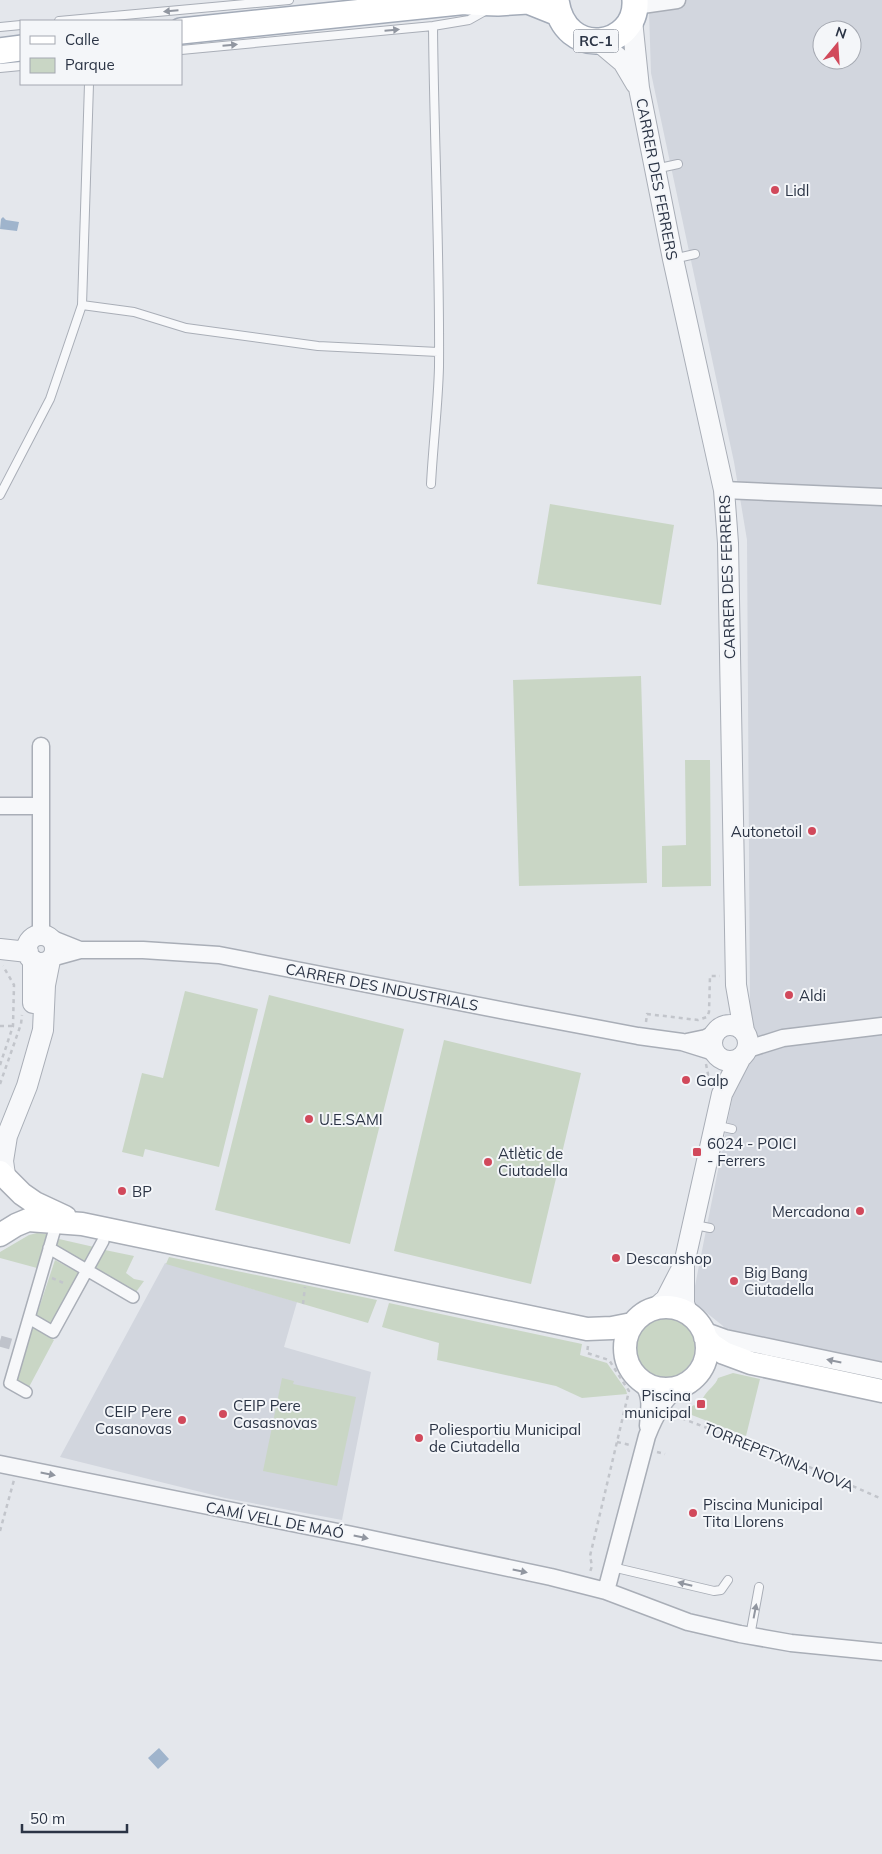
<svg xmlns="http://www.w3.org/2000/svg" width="882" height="1854" font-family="Mulish,sans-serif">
<rect width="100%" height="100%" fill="#e4e7ec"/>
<path fill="#d2d6de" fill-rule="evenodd" d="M671 0H882V1378L737 1349 723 1326 692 1301 750 1009 747 540 734 462 651 73 649 12ZM822 30H852V60H822Z
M165 1263 297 1302 284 1347 371 1372 342 1520 225 1498 60 1457Z"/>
<path fill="#c9d6c5" d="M550 504 674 525 661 605 537 584Z
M641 676 647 883 519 886 513 680Z
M685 760H710L711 886 662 887V846L686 845Z
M185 991 258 1009 219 1167 145 1149 143 1157 122 1152 142 1073 163 1078Z
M269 995 404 1029 350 1244 215 1210Z
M444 1040 581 1073 531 1284 394 1251Z
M37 1233 48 1234 37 1268 0 1258V1252L29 1235Z
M59 1239 94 1247 84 1263 56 1248Z
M105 1250 134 1256 126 1273 134 1279 144 1281 136 1292 94 1268Z
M169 1257 377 1300 368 1323 166 1264Z
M55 1260 79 1273 50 1325 36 1317Z
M389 1303 582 1344 580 1355 607 1363 626 1390 627 1394 582 1398 556 1386 437 1360 439 1343 382 1327Z
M633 1347a31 31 0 1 1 62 0a31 31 0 1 1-62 0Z
M31 1326 54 1340 29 1387 15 1380Z
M733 1373 760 1379 746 1436 684 1412 694 1405 698 1409 706 1401 703 1398C707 1390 716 1385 718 1378Z
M282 1378 294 1381 293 1384 356 1397 337 1486 263 1471Z"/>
<path fill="#9fb4cc" d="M3 217 6 220 19 222 17 231 0 229 1 219Z
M159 1748 169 1759 158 1769 148 1758Z"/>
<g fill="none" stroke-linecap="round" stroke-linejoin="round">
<path stroke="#bfc3cb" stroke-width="11" stroke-dasharray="11 5.5" stroke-linecap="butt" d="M0 1341 14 1345"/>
<g stroke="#a9aeb7" stroke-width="10">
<path id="service" d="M59 21 289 0
M0 27 21 25
M181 50 433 26 469 20 485 11
M0 68 21 66
M655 169 678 164
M673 259 695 254
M82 305 134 312 186 328 318 346 438 352
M431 484C433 445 438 406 439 367 440 253 434 140 433 26
M0 495 50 399 82 305 89 84
M715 1125 732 1129
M695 1225 710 1228
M612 1567 714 1591 721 1590 728 1580
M750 1636 759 1587"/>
</g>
<g stroke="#a9aeb7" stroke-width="14">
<path id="pedestrian" d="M49 1248 133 1297
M29 1318 53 1332 103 1241
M26 1392 10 1383 54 1232"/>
</g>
<g stroke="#a9aeb7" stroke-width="19">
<path id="minor" d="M635 6 677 0
M724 490 882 497
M41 746V935
M0 806H40
M50 938 80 950
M51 958 80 950H143L219 955 516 1013 638 1036 682 1042 714 1052
M687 1042 706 1038 714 1034
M748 1049 783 1038 882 1026
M703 1330 725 1338 882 1371
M641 1382C653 1394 649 1411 648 1426
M0 1464 362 1537 551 1577 606 1591 688 1622 740 1634 791 1643 882 1652
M606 1591 647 1436C654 1418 663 1399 679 1387"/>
</g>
<g stroke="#a9aeb7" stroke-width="22">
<path id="tertiary" d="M632 20 639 88 673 259 724 490 728 543 736 985 744 1031
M598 41 623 62 636 84
M27 949a14 14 0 1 1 28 0a14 14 0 1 1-28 0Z
M0 949 28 952
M33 960V1003
M712 1043a18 18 0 1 1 36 0a18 18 0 1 1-36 0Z
M5 1175 3 1161 7 1136 27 1086 43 1030 45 985 50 960
M657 1307 666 1299 682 1268
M687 1313 684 1303V1264L722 1094 740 1059"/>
</g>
<g stroke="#a9aeb7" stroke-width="25">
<path id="secondary" d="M0 1172 22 1194 35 1203 65 1217
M0 1235 16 1225 28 1220 82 1224 587 1329 612 1328 632 1324
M625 1348a41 41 0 1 1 82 0a41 41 0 1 1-82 0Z
M705 1337 712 1345 724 1353 751 1363 882 1391"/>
</g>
<g stroke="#a3abb8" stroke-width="28">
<path id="primary" d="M556 0C564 61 638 48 635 0
M468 2 498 3 528 1 558 13
M181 31 478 0
M0 51 21 48"/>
</g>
<path stroke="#c2c5cb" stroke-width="2.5" stroke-dasharray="4 4" stroke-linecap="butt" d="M646 1022 647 1014 698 1020 707 1017 709 1012 710 976H720
M0 1026H13
M706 1064 708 1074 706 1086
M0 1065 13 1026 14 985 3 966
M0 1084 21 1024 22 1015
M52 1278 66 1284
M303 1304 305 1287
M588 1346 587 1353 609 1360 629 1391 590 1556 592 1566 590 1572
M677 1412 681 1418 807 1466 882 1499
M617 1442 630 1445
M657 1452 665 1454
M0 1531 14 1480"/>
<use href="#service" stroke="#f7f8fa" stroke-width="8"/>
<use href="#pedestrian" stroke="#f7f8fa" stroke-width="11"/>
<use href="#minor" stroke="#f7f8fa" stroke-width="16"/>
<use href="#tertiary" stroke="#f7f8fa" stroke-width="20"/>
<use href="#secondary" stroke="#fff" stroke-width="22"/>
<use href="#primary" stroke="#fff" stroke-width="25"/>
</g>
<defs><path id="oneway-solid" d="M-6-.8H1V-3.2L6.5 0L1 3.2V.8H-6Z" transform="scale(1.25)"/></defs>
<g fill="#9196a0">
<use href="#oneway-solid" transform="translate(171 11) rotate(175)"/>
<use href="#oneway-solid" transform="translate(392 30) rotate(-5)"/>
<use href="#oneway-solid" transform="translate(230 45) rotate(-5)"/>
<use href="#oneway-solid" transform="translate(834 1361) rotate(-168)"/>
<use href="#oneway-solid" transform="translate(48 1474) rotate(11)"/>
<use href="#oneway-solid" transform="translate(361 1537) rotate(12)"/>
<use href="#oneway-solid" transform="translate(520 1571) rotate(12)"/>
<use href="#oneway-solid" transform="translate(685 1584) rotate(-166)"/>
<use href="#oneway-solid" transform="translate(755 1611) rotate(-79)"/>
</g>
<g fill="#d1495b" stroke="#f4f6f9" stroke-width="2">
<circle cx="775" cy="190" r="5"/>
<circle cx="812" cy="831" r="5"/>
<circle cx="789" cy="995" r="5"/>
<circle cx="686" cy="1080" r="5"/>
<circle cx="309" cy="1119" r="5"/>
<rect x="692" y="1147" width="10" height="10" rx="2.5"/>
<circle cx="488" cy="1162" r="5"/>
<circle cx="122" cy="1191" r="5"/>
<circle cx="860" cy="1211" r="5"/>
<circle cx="616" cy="1258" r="5"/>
<circle cx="734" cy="1281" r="5"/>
<rect x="696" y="1399" width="10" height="10" rx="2.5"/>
<circle cx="223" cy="1414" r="5"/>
<circle cx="182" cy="1420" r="5"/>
<circle cx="419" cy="1438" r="5"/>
<circle cx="693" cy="1513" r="5"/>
</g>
<g text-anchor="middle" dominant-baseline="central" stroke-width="4" stroke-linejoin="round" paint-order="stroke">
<rect fill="#f4f6f9" stroke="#676e7b" stroke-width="1" x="573.5" y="29.5" width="45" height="23" rx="4"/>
<g font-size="14" font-weight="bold" fill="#2b3445">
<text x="596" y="41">RC-1</text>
</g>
<g font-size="15" fill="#2b3445" stroke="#f4f6f9">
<text transform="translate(657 179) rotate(79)">CARRER DES FERRERS</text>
<text transform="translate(727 577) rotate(-92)">CARRER DES FERRERS</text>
<text transform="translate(382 987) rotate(11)">CARRER DES INDUSTRIALS</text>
<text transform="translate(779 1457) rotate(22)">TORREPETXINA NOVA</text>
<text transform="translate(275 1520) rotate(11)">CAMÍ VELL DE MAÓ</text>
</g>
<g font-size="15" fill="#2b3445" stroke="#f4f6f9" text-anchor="start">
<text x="785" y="190">Lidl</text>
<text x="802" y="831" text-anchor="end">Autonetoil</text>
<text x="799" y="995">Aldi</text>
<text x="696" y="1080">Galp</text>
<text x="319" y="1119">U.E.SAMI</text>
<text x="707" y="1143">6024 - POICI<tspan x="707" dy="17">- Ferrers</tspan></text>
<text x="498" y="1153">Atlètic de<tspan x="498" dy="17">Ciutadella</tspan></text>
<text x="132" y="1191">BP</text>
<text x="850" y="1211" text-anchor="end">Mercadona</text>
<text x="626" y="1258">Descanshop</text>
<text x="744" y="1272">Big Bang<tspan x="744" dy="17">Ciutadella</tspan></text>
<text x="691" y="1395" text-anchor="end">Piscina<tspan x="691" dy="17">municipal</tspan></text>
<text x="233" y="1405">CEIP Pere<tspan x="233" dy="17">Casasnovas</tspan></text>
<text x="172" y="1411" text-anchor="end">CEIP Pere<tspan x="172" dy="17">Casanovas</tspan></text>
<text x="429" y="1429">Poliesportiu Municipal<tspan x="429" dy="17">de Ciutadella</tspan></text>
<text x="703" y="1504">Piscina Municipal<tspan x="703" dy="17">Tita Llorens</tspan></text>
</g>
</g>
<rect x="20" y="20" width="162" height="65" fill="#f4f6f9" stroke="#a4a8b1"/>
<rect x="30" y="36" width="25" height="8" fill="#ffffff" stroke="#a4a8b1"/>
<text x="65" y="45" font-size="15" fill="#2b3445">Calle</text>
<rect x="30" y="58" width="25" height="15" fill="#c9d6c5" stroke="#a4a8b1"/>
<text x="65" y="70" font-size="15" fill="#2b3445">Parque</text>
<g transform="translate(837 45) rotate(18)"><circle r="24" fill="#f4f6f9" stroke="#a4a8b1"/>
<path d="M0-4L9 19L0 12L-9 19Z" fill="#d1495b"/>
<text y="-8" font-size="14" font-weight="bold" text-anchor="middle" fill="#2b3445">N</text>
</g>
<path d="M22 1824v8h105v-8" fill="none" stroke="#2b3445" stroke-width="2.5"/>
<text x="30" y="1824" font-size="15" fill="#2b3445" stroke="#f4f6f9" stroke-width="4" paint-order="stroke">50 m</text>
</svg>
